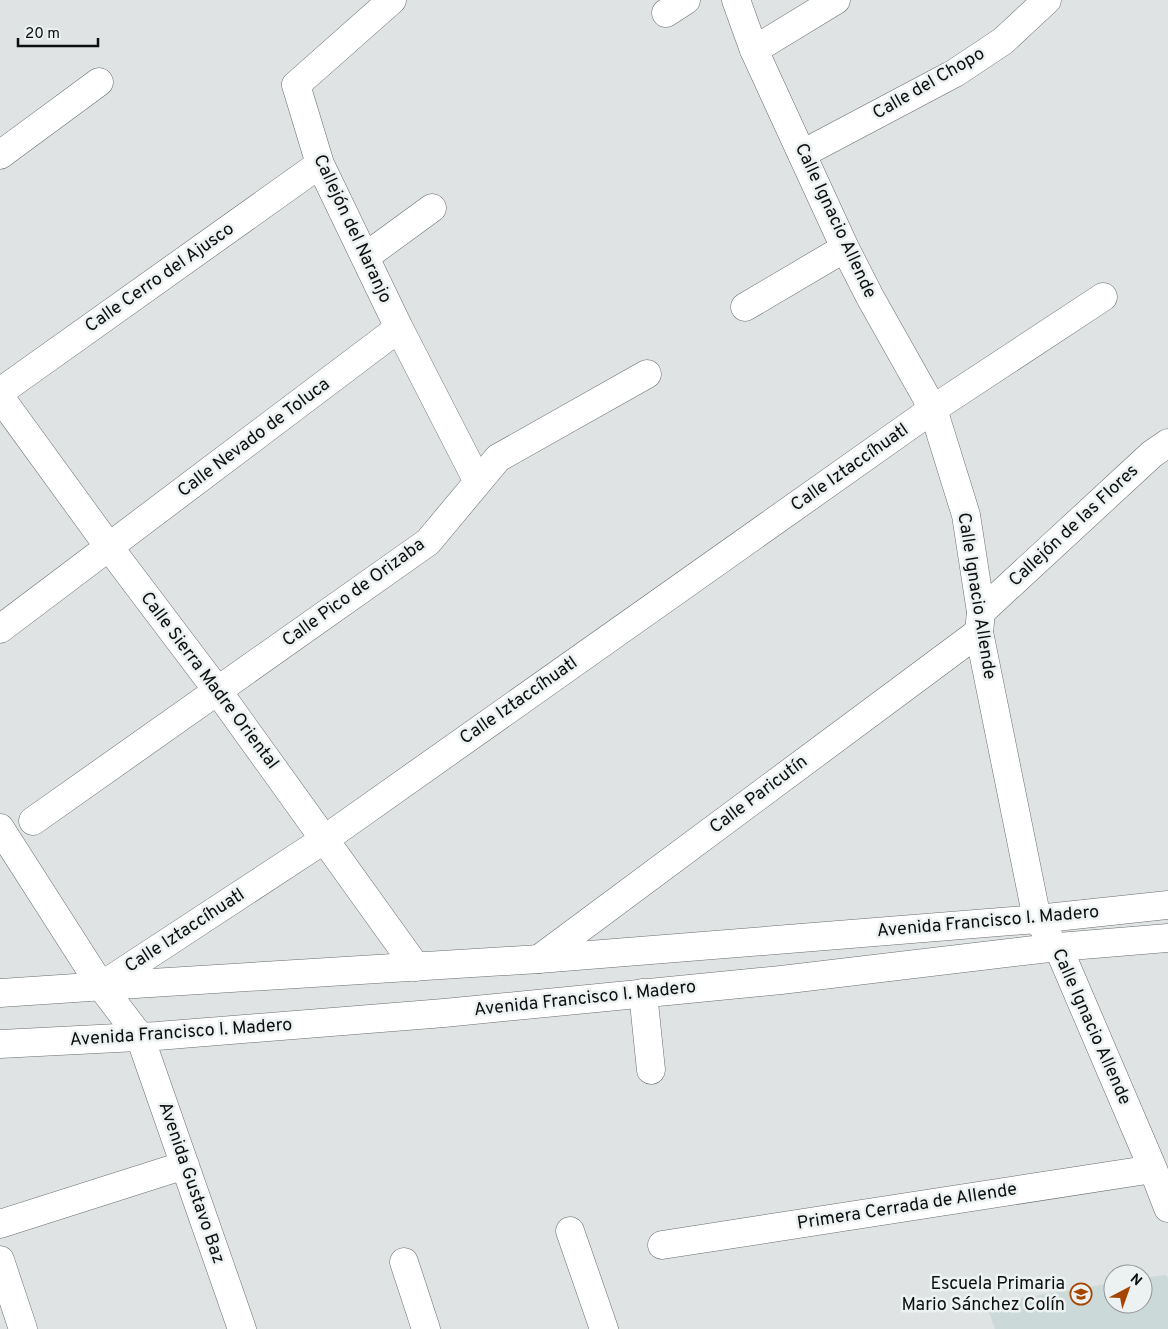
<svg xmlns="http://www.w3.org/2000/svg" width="1168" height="1329" font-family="Overpass,sans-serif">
<rect width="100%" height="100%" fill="#dfe3e3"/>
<path fill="#cbd9d8" d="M1166 1275 1168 1278V1329H995L986 1304 1113 1283V1304H1143V1278Z"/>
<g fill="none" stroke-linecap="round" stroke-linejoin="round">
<g stroke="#696d6d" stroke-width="29">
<path id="minor" d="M392 0 296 85 320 164 399 328 478 482
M666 13 686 0
M754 50 836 0
M802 154 955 73 1003 41 1047 0
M0 155 99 82
M365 257 432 208
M745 307 845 248
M0 392 320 164
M0 397 109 547 217 690 416 967
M981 612 1152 454 1168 443
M0 629 399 328
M33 821 428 542 498 458 647 374
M0 828 101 986 140 1037 242 1329
M1058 947 1153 1169 1168 1208
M539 959 979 632
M101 986 325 839 933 409 1103 297
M643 993 651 1070
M0 1224 185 1165
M570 1231 604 1329
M662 1245 1153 1169
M0 1260 23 1329
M404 1262 426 1329"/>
</g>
<g stroke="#696d6d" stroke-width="29">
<path id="major" d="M736 0 754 50 845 248 870 297 933 409 966 515 981 612 979 632 1037 919 1048 934
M0 993 135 984 539 959 1037 919 1168 905
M0 1044 157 1036 444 1013 781 980 1058 947 1168 938"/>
</g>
<use href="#minor" stroke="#fff" stroke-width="28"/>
<use href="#major" stroke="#fff" stroke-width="28"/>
</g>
<defs>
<g id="school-ring" transform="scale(1.125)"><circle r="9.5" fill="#ecf1f1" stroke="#a64500" stroke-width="1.5"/><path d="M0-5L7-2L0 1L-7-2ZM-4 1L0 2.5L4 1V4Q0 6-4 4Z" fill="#a64500"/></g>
</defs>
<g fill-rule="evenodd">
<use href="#school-ring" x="1081" y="1294"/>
</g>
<g text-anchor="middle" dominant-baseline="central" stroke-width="5" stroke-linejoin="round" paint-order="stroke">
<g font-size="18" fill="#0d0e0e" stroke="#ecf1f1">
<text transform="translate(929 84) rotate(-30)">Calle del Chopo</text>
<text transform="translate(835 221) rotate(65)">Calle Ignacio Allende</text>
<text transform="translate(352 229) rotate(65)">Callejón del Naranjo</text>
<text transform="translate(160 278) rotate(-35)">Calle Cerro del Ajusco</text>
<text transform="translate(254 438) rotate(-37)">Calle Nevado de Toluca</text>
<text transform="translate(850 468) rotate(-35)">Calle Iztaccíhuatl</text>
<text transform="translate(1074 526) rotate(-43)">Callejón de las Flores</text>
<text transform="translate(354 593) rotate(-36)">Calle Pico de Orizaba</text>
<text transform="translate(976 596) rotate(81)">Calle Ignacio Allende</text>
<text transform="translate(209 681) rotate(53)">Calle Sierra Madre Oriental</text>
<text transform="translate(519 701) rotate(-35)">Calle Iztaccíhuatl</text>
<text transform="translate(759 795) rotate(-37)">Calle Paricutín</text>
<text transform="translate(988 922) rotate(-5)">Avenida Francisco I. Madero</text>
<text transform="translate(185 931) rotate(-33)">Calle Iztaccíhuatl</text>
<text transform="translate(585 999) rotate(-6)">Avenida Francisco I. Madero</text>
<text transform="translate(1091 1027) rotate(66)">Calle Ignacio Allende</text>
<text transform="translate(181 1033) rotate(-4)">Avenida Francisco I. Madero</text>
<text transform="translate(191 1183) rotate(71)">Avenida Gustavo Baz</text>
<text transform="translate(907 1207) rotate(-9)">Primera Cerrada de Allende</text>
</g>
<g font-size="18" fill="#0d0e0e" stroke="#ecf1f1" text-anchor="end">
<text x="1065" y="1284">Escuela Primaria<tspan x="1065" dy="21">Mario Sánchez Colín</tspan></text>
</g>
</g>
<g transform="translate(1128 1289) rotate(41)"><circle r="24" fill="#ecf1f1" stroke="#939696"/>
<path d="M0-4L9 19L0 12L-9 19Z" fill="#a64500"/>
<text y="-8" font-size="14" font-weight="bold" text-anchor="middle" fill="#0d0e0e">N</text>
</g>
<path d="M18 38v8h80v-8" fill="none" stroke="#0d0e0e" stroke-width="2.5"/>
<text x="25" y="38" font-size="15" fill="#0d0e0e" stroke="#ecf1f1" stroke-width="4" paint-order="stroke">20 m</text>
</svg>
